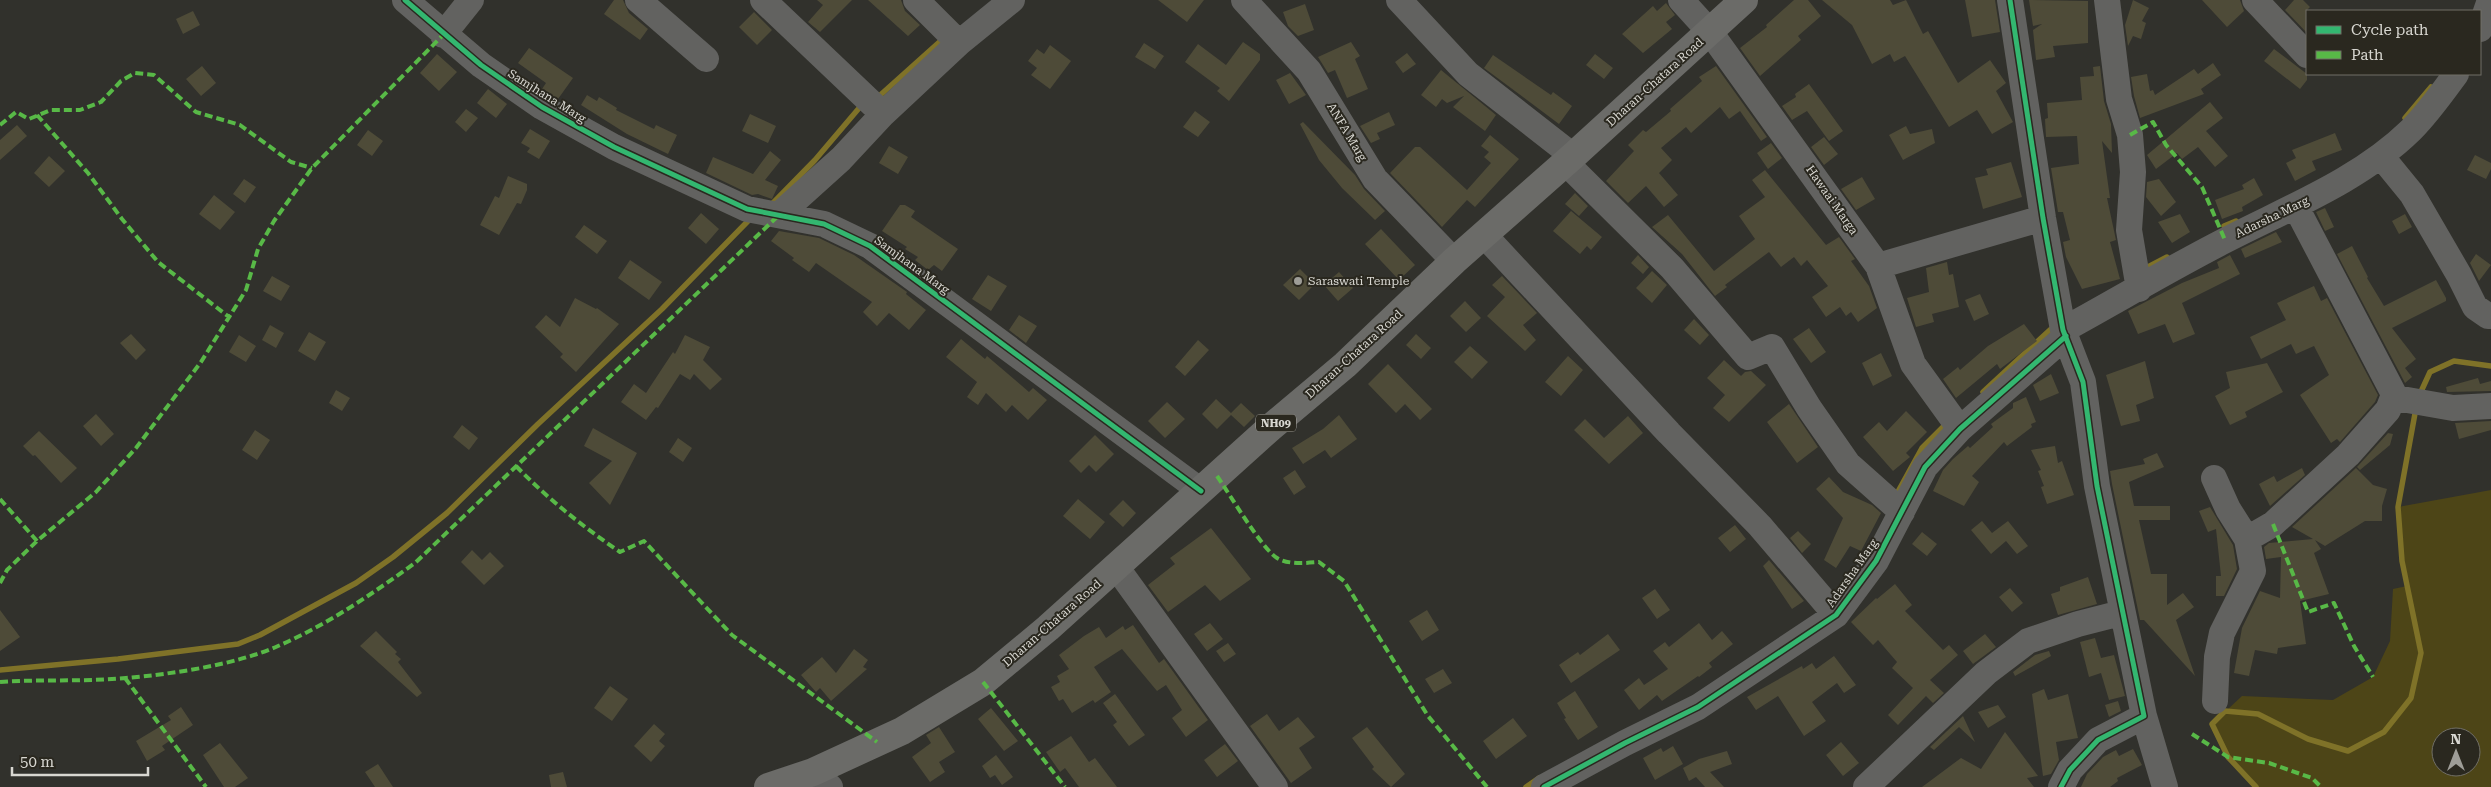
<svg xmlns="http://www.w3.org/2000/svg" width="2491" height="787" font-family="'Roboto Serif',serif">
<rect width="100%" height="100%" fill="#31312c"/>
<path fill="#4d4517" fill-rule="evenodd" d="M2491 490V787H2256L2228 757 2212 724 2242 696 2333 700 2373 677 2390 641 2393 589 2407 586 2402 561 2398 507ZM2441 737H2471V767H2441Z"/>
<g fill="none" stroke-linecap="round" stroke-linejoin="round">
<path stroke="#7f7228" stroke-width="5.5" d="M877 98 945 37
M2405 118 2431 87
M771 205 815 160 860 107
M2224 226 2236 221
M2142 270 2167 257
M1983 392 2051 329
M2419 396 2430 372 2454 361 2491 366
M1895 497 1922 448 1944 426
M0 670 118 659 238 644 260 635 356 583 393 557 447 513 538 424 662 309 749 220
M1526 787 1539 778
M2256 787 2228 757 2212 724 2225 711 2258 714 2308 739 2348 751 2384 732 2411 698 2421 653 2402 561 2398 507 2416 408"/>
</g>
<path fill="#4e4b38" d="M614 0H623L629 13 648 29 640 40 604 14Z
M817 0H852L820 32 808 22 823 5Z
M868 0H901L905 11 920 25 908 36Z
M1158 0H1204L1187 22Z
M1794 0H1808L1821 16 1798 36 1801 40 1760 76 1740 48 1767 27 1766 25Z
M1822 0H1890L1893 5 1906 0 1923 34 1928 31 1958 83 1990 60 2006 83 1996 91 2013 122 1992 134 1977 110 1949 127 1905 56 1894 62 1890 54 1872 64 1852 25Z
M1965 0H1995L2000 32 1972 37Z
M2029 0 2088 1V43L2053 46 2055 57 2036 60 2033 30 2042 24 2033 26Z
M2133 0 2149 8 2142 21 2146 23 2141 39 2133 36 2128 46 2125 25Z
M2202 0H2240L2244 11 2227 27Z
M2294 0H2303L2310 7 2307 10V33L2285 10Z
M1666 3 1675 15 1666 22 1672 29 1643 53 1622 34 1653 6 1657 11Z
M1305 4 1314 30 1298 36 1288 26 1283 12Z
M193 11 200 25 183 34 176 19Z
M754 12 772 30 757 45 739 27Z
M1243 42 1260 54V60L1229 101 1217 91 1220 88 1185 62 1198 44 1226 65Z
M1351 42 1360 56 1355 59 1368 89 1347 98 1335 70 1328 73 1318 57Z
M1144 43 1164 56 1155 69 1135 57Z
M1050 45 1071 61 1050 89 1031 75 1037 68 1028 61 1037 49 1044 54Z
M529 48 573 78 558 99 542 89 546 83 518 63Z
M2274 49 2307 74V80L2300 89 2264 61Z
M1407 53 1416 64 1403 73 1395 62Z
M437 54 457 72 439 91 420 73Z
M1595 54 1613 68 1604 79 1586 65Z
M1493 55 1551 95 1553 92 1572 106 1559 124 1484 68Z
M2213 63 2221 75 2201 89 2204 94 2140 118 2134 96 2131 77 2147 74 2150 91 2153 90 2155 95 2194 69 2198 74Z
M202 66 216 83 201 96 186 79Z
M1716 66 1767 137 1761 141 1740 111 1729 119 1720 107 1691 133 1686 127 1661 148 1672 160 1659 173 1678 195 1664 207 1646 186 1628 203 1606 181 1634 151 1628 145 1643 130 1646 132 1671 111 1670 109 1702 81 1699 77Z
M2100 66 2104 101 2111 124 2112 153 2102 141 2110 198H2107L2116 240 2110 242 2120 279 2082 289 2066 257 2063 242 2070 240 2063 212H2058L2051 168 2079 164 2077 136 2046 137 2045 119 2048 118 2047 103 2082 100 2080 77 2094 76 2093 67Z
M1441 70 1496 115 1485 131 1453 107 1464 96 1447 103 1442 99 1436 107 1421 95Z
M1290 73 1306 95 1289 104 1276 80Z
M1809 84 1843 131 1829 141 1807 111 1792 120 1782 106 1796 97 1795 94Z
M488 89 507 104 496 118 477 103Z
M587 95 597 101 599 97 617 108 616 110 654 129 656 125 677 135 668 154 627 134 581 105Z
M2210 102 2223 118 2206 131 2228 156 2215 167 2198 147 2182 159 2177 153 2156 169 2147 155Z
M466 109 478 118 466 132 455 122Z
M1195 111 1210 122 1198 137 1183 127Z
M1389 112 1395 125 1377 133 1380 139 1371 143 1360 126Z
M750 114 776 126 768 143 742 131Z
M1303 122 1355 175 1364 189 1385 211 1375 220 1342 188 1319 160 1300 124Z
M17 125 27 136 0 160V140Z
M1906 126 1910 134 1932 129 1935 143 1903 160 1889 135Z
M530 129 550 141 539 159 527 152 530 148 521 143Z
M368 130 383 141 372 156 357 145Z
M2335 133 2342 150 2312 161 2316 170 2295 181 2286 163 2296 158 2292 150Z
M1490 135 1519 159 1475 207 1467 200 1442 227 1390 173 1415 147H1420L1467 190 1491 163 1484 157 1489 152 1481 146Z
M1824 137 1838 154 1824 165 1811 147Z
M1771 143 1782 158 1768 169 1757 153Z
M889 146 908 157 898 174 879 163Z
M770 151 781 160 765 180 778 186 772 199 758 194 752 195 706 173 713 157 753 174Z
M2475 155 2491 163V169L2486 179 2467 170Z
M49 156 65 171 49 187 34 173Z
M2011 162 2022 197 1983 209 1975 178 1988 175 1986 169Z
M1765 170 1826 245 1839 237 1855 259 1851 261 1869 286 1877 308 1858 322 1851 312 1846 316 1840 307 1826 317 1812 297 1828 286 1807 260 1801 266 1794 257 1781 267 1769 252 1725 285 1727 287 1715 296 1682 254 1652 227 1668 215 1714 271 1755 239 1739 216 1765 197 1752 180Z
M508 176 527 184V190L521 204 517 203 499 235 480 225 495 196 499 198Z
M1862 177 1875 199 1856 210 1841 189Z
M2254 178 2263 195 2242 207 2243 211 2222 219 2215 200 2244 189 2242 185Z
M244 179 256 187 245 203 233 194Z
M2159 179 2176 202 2161 216 2146 197 2147 182Z
M1575 193 1588 206 1579 216 1565 204Z
M214 195 235 212 220 230 199 214Z
M900 205H905L915 211 911 217 958 249 942 271 934 265 928 270 915 260 918 257 905 249 907 247 882 231Z
M2325 208 2334 227 2325 231 2316 212Z
M1571 211 1602 237 1591 250 1587 246 1580 254 1553 231Z
M701 213 719 229 706 244 688 228Z
M2180 214 2190 232 2172 243 2158 222Z
M2405 214 2412 227 2399 234 2392 221Z
M584 225 607 241 597 254 575 237Z
M1381 229 1415 265 1399 280 1365 244Z
M779 231 819 238 854 255 907 292 906 294 926 310 909 330 889 313 877 326 863 312 872 302 816 263 809 272 792 260 794 258 771 241Z
M2276 232 2282 242 2245 258 2241 249Z
M2352 246 2368 277 2367 278 2384 306 2436 280 2446 298V301L2392 328 2416 359 2405 368 2412 377 2405 383 2337 254Z
M2476 254 2491 265 2479 281 2470 263Z
M1638 255 1649 267 1643 274 1631 263Z
M2230 255 2240 274 2182 303 2195 334 2173 343 2165 324 2138 334 2128 311 2182 283 2219 268 2217 262Z
M630 260 662 282 649 300 618 278Z
M1947 262 1949 275 1953 274 1959 307 1932 314 1934 322 1916 327 1907 298 1929 292 1926 268Z
M1300 269 1315 284 1299 300 1283 285Z
M1652 271 1667 285 1652 303 1636 288Z
M1339 272 1353 288 1338 301 1324 285Z
M988 275 1007 286 991 311 972 299Z
M272 276 290 286 281 301 263 291Z
M1502 276 1537 313 1523 325 1536 340 1525 351 1487 316 1505 297 1492 285Z
M2314 286 2321 301 2327 298 2378 395 2375 402 2340 442 2337 439 2331 443 2300 395 2329 375 2314 346 2296 354 2291 344 2261 359 2250 337 2286 320 2277 303Z
M1980 294 1989 314 1974 321 1965 300Z
M575 298 596 309 597 308 619 324 576 372 560 357 563 354 535 327 546 315 560 327Z
M1465 301 1481 318 1466 332 1450 316Z
M1019 315 1037 326 1026 343 1009 330Z
M1694 319 1709 335 1700 345 1684 330Z
M2024 324 2037 341 2000 369 1997 364 1956 398 1943 379 1958 367 1960 370 1988 346Z
M270 325 284 333 276 348 262 340Z
M1809 328 1826 352 1811 363 1793 339Z
M309 332 326 342 315 361 298 351Z
M131 334 146 350 136 360 120 343Z
M1416 334 1431 348 1421 359 1406 345Z
M239 335 256 346 246 362 229 352Z
M685 335 710 347 703 360 722 379 710 390 694 374 690 380 680 374 658 408 656 407 646 420 621 402 634 384 646 393 673 352 675 354Z
M961 339 985 359 987 356 1029 392 1033 388 1047 400 1028 420 1012 405 1006 412 986 393 978 405 967 397 977 382 946 357Z
M1198 340 1209 350 1185 376 1175 367Z
M1470 346 1488 362 1472 379 1454 362Z
M1881 353 1892 376 1873 386 1862 363Z
M1568 356 1583 370 1561 396 1545 382Z
M1724 360 1741 376 1745 372 1751 371 1766 385 1729 422 1713 408 1725 395 1707 378Z
M2145 361 2154 398 2136 405 2140 421 2121 426 2106 375Z
M2267 363 2283 392 2245 412 2247 417 2230 425 2215 396 2230 388 2226 372Z
M1388 364 1432 409 1420 420 1405 404 1396 413 1368 384Z
M2051 374 2059 393 2040 401 2033 385Z
M2478 378 2480 384 2491 381V391L2447 392 2446 387Z
M336 390 350 398 342 411 329 403Z
M2026 397 2036 422 2031 424 2032 427 2007 446 2004 442 1972 476 1979 482 1964 506 1933 491 1943 470 1953 459 1968 446 1970 448 1993 427 1991 424 2013 408V403Z
M1216 399 1231 413 1241 403 1255 416 1244 427 1231 415 1217 429 1202 414Z
M1167 402 1185 419 1165 438 1148 421Z
M1789 404 1818 447 1797 463 1767 422Z
M1906 411 1927 432 1906 453 1910 457 1893 471 1863 437 1879 422 1887 431Z
M96 414 114 434 101 446 83 426Z
M1339 415 1357 439 1331 458 1325 450 1303 464 1292 448 1323 429Z
M1628 416 1643 433 1609 464 1574 430 1585 419 1604 438Z
M2491 421V430L2459 439 2455 423Z
M462 425 478 438 469 450 453 437Z
M593 428 637 453 610 505 589 483 612 461 584 446Z
M255 430 270 440 257 460 242 450Z
M39 431 77 468 61 483 35 455 33 456 23 446Z
M2388 433 2393 434 2390 445 2360 470 2357 467Z
M1095 435 1114 454 1096 472 1089 465 1081 473 1069 461Z
M678 438 692 448 683 462 669 452Z
M2055 446 2058 463 2062 461 2074 495 2047 504 2041 487 2044 486 2038 471 2041 470 2031 450Z
M2157 453 2164 467 2129 482 2134 506H2170V520H2139L2151 574H2167V605L2183 593 2194 607 2176 620 2195 676 2144 620H2140L2112 484 2110 471 2145 464 2143 459Z
M2302 468 2305 475 2270 506 2259 484 2274 476 2277 482Z
M2356 468 2373 485 2387 489 2382 506V521H2365L2325 546 2315 540 2321 549 2314 553 2329 594 2300 601 2306 644 2278 648 2277 654 2255 650 2249 676 2234 673 2242 628 2260 591 2280 598 2281 557 2266 559 2264 547 2269 543 2313 539 2292 527Z
M1295 470 1306 487 1294 495 1283 478Z
M1829 477 1843 492 1872 505 1881 513 1861 551 1850 546 1836 568 1824 560 1843 518 1816 489Z
M1078 499 1105 522 1090 539 1063 516Z
M1123 500 1136 513 1123 527 1109 514Z
M2210 507 2233 545 2237 569 2224 596H2216V576H2221L2216 529 2208 532 2199 511Z
M1982 521 1992 533 2008 521 2028 546 2017 554 2006 541 1991 554 1971 530Z
M1735 525 1746 539 1730 552 1718 538Z
M1211 528 1251 579 1220 601 1205 585 1168 612 1148 585 1175 564 1170 558Z
M1798 531 1811 544 1802 553 1790 538Z
M1922 532 1937 544 1927 556 1912 544Z
M472 550 482 560 490 552 504 566 484 585 461 562Z
M1769 560 1804 601 1792 609 1763 566Z
M2088 577 2097 604 2058 615 2051 594 2060 591V587Z
M1895 584 1912 605 1905 611 1943 650 1949 645 1958 655 1930 680 1944 693 1933 703 1926 696 1898 725 1888 715 1913 688 1892 668 1897 662 1878 640 1873 645 1851 622 1876 598 1877 599Z
M2010 588 2023 603 2012 612 1999 597Z
M1655 589 1670 610 1657 619 1642 598Z
M0 610 20 637 0 651Z
M1427 610 1439 630 1422 641 1409 621Z
M1210 623 1223 639 1207 651 1194 634Z
M1699 623 1712 640 1722 631 1733 644 1709 663 1712 667 1699 677 1698 676 1662 701 1657 695 1639 710 1624 690 1639 678 1644 685 1668 669 1653 651 1665 642 1669 647Z
M1133 625 1159 663 1164 659 1208 720 1186 737 1172 718 1182 710 1166 685 1157 691 1122 649 1094 667 1111 692 1095 703 1093 700 1072 713 1063 699 1059 701 1051 687 1060 682 1057 676 1069 669 1059 655 1084 636 1099 627 1106 638 1123 626 1125 630Z
M376 631 397 652 395 654 401 659 398 662 422 693 417 697 360 646Z
M1608 634 1620 650 1571 683 1559 665 1578 652 1580 655Z
M1985 634 1996 647 1973 664 1963 651Z
M2095 638 2101 658 2114 655 2125 696 2109 700 2101 673 2089 677 2080 642Z
M1228 643 1236 654 1224 662 1216 651Z
M854 649 868 660 863 667 867 669 831 701 820 688 816 692 801 675 822 657 836 673Z
M2049 651 2051 656 2015 676 2013 672 2035 655Z
M1834 656 1856 685 1844 693 1837 683 1812 702 1826 721 1804 736 1778 696 1756 710 1747 697 1802 666 1803 669 1812 663 1816 669Z
M1443 669 1452 683 1434 693 1425 679Z
M610 686 628 699 612 721 594 708Z
M2044 689 2048 700 2068 694 2078 738 2056 742 2059 760 2051 774 2043 776 2032 694Z
M1575 691 1598 727 1578 740 1564 719 1566 718 1557 703Z
M1115 694 1145 735 1129 746 1113 725 1117 722 1103 703Z
M2118 701 2121 711 2109 717 2105 705Z
M1998 705 2006 717 1988 728 1978 712Z
M181 707 193 725 162 746 165 750 147 761 136 741 171 720 168 716Z
M991 708 1018 741 1004 751 978 719Z
M1267 714 1279 731 1298 717 1315 737 1299 748 1312 768 1291 783 1250 726Z
M1963 716 1975 742 1959 727 1934 750 1930 747Z
M1513 718 1527 736 1496 759 1483 741Z
M654 724 665 734 659 741 665 746 651 762 634 746Z
M939 727 955 752 939 762 945 772 930 782 912 757 931 743 926 735Z
M1367 727 1405 774 1391 787 1372 769 1374 767 1352 738Z
M2005 732 2038 776 2027 778 2034 787H1922L1961 758 1981 769Z
M1071 736 1089 762 1095 758 1117 787H1079L1065 768 1060 772 1046 752Z
M1841 742 1859 763 1843 776 1826 755Z
M220 743 248 778 235 787H224L203 755Z
M1225 744 1238 761 1217 777 1204 760Z
M1673 746 1683 764 1655 780 1643 758 1661 748 1663 752Z
M2133 749 2142 765 2117 778 2118 781 2110 787H2081L2087 774 2103 757 2116 750 2119 756Z
M1727 751 1732 764 1710 772 1724 787H1705L1696 777 1689 781 1683 768 1699 759Z
M996 755 1013 777 1002 785 995 775 990 778 982 766Z
M378 764 393 787H375L365 772Z
M563 772 567 787H551L549 775Z"/>
<g fill="none" stroke-linecap="round" stroke-linejoin="round">
<path stroke="#626260" stroke-width="26" d="M405 0 481 65 542 107 614 147 747 209 824 224 870 246 1201 491
M638 0 706 59
M763 0 883 114 959 43 1012 0
M916 0 959 43
M1244 0 1309 71 1375 179 1454 261
M1399 0 1468 74 1573 156
M1681 0 1710 32 1878 266 2043 218
M2010 0 2043 218 2063 330 2083 382 2097 486 2144 716 2098 740 2070 770 2061 787
M2107 0 2119 99 2130 135 2133 172 2129 230 2139 289
M2255 0 2307 55
M2480 29 2490 0
M443 35 471 0
M2381 156 2412 194 2459 275 2475 307 2488 316H2491
M1565 162 1672 268 1748 357 1772 347 1809 408 1848 464 1902 512
M2296 207 2396 398 2453 408 2491 406
M780 214 841 159 883 114
M1484 235 1669 433 1760 526 1836 615
M1878 266 1913 364 1960 429
M2063 330C2118 300 2171 268 2226 240 2288 208 2360 180 2411 130 2428 113 2442 93 2456 74
M2214 478 2228 509 2247 539
M1117 568 1275 787
M2215 701 2217 657 2222 633 2253 571 2247 539 2273 524 2348 455 2388 410 2394 395
M2144 716 2165 787
M813 772 830 787
M1544 787 1625 743 1698 707 1836 615 1876 561 1925 467 1960 429 2066 336
M1866 787 1986 673 2028 641 2078 624 2121 613"/>
<path stroke="#6b6b68" stroke-width="28" d="M768 787 813 772 902 731 983 682 1048 628 1270 428 1345 365 1454 261 1573 156 1744 0"/>
<path stroke="#58b947" stroke-width="4" stroke-dasharray="8 4" stroke-linecap="butt" d="M37 115 88 173 122 219 158 262 229 317
M0 125 16 112 29 119 51 110H80L101 102 121 81 135 73 154 75 196 112 240 125 291 162 312 168
M2130 135 2153 122 2166 145 2202 187 2225 240
M516 466C548 499 582 526 620 552L644 541 732 635 877 742
M1217 476C1229 493 1262 549 1277 558 1289 565 1305 563 1319 562L1344 581 1428 716 1487 787
M0 499 37 541
M2273 524 2308 612 2334 603 2354 646 2373 677
M0 583 7 570 37 541 96 492 136 448 201 362 246 290 258 249 274 221 312 168 443 35
M125 678 206 787
M0 682C42 679 84 682 126 678 172 674 235 665 278 646 327 625 372 594 415 563L780 214
M983 682 1065 787
M2192 734 2228 757 2269 763 2312 778 2321 787"/>
<g stroke="#2a281f" stroke-width="8">
<path id="cycleway" d="M405 0 481 65 542 107 614 147 747 209 824 224 870 246 1201 491
M2010 0 2043 218 2063 330 2083 382 2097 486 2144 716 2098 740 2070 770 2061 787
M1544 787 1625 743 1698 707 1836 615 1876 561 1925 467 1960 429 2066 336"/>
</g>
<use href="#cycleway" stroke="#33b770" stroke-width="5"/>
</g>
<circle fill="#9e9d97" stroke="#2a281f" stroke-width="2" cx="1298" cy="281" r="5"/>
<g text-anchor="middle" dominant-baseline="central" stroke-width="4" stroke-linejoin="round" paint-order="stroke">
<rect fill="#2a281f" stroke="#a4a29c" stroke-width="1" x="1256" y="414.5" width="40" height="17" rx="4"/>
<g font-size="11" font-weight="bold" fill="#d8d7d1">
<text x="1276" y="423">NH09</text>
</g>
<g font-size="12" fill="#d8d7d1" stroke="#2a281f">
<text transform="translate(1655 82) rotate(-42)">Dharan-Chatara Road</text>
<text transform="translate(547 96) rotate(32)">Samjhana Marg</text>
<text transform="translate(1347 132) rotate(59)">ANFA Marg</text>
<text transform="translate(1832 200) rotate(55)">Hawaai Marga</text>
<text transform="translate(2272 217) rotate(-26)">Adarsha Marg</text>
<text transform="translate(912 265) rotate(36)">Samjhana Marg</text>
<text transform="translate(1354 354) rotate(-42)">Dharan-Chatara Road</text>
<text transform="translate(1852 573) rotate(-55)">Adarsha Marg</text>
<text transform="translate(1052 623) rotate(-41)">Dharan-Chatara Road</text>
</g>
<g font-size="12" fill="#d8d7d1" stroke="#2a281f" text-anchor="start">
<text x="1308" y="281">Saraswati Temple</text>
</g>
</g>
<rect x="2306" y="10" width="175" height="65" fill="#2a281f" stroke="#706e66"/>
<rect x="2316" y="26" width="25" height="8" fill="#33b770" stroke="#706e66"/>
<text x="2351" y="35" font-size="15" fill="#d8d7d1">Cycle path</text>
<rect x="2316" y="51" width="25" height="8" fill="#58b947" stroke="#706e66"/>
<text x="2351" y="60" font-size="15" fill="#d8d7d1">Path</text>
<g transform="translate(2456 752)"><circle r="24" fill="#2a281f" stroke="#706e66"/>
<path d="M0-4L9 19L0 12L-9 19Z" fill="#9e9d97"/>
<text y="-8" font-size="14" font-weight="bold" text-anchor="middle" fill="#d8d7d1">N</text>
</g>
<path d="M12 767v8h136v-8" fill="none" stroke="#d8d7d1" stroke-width="2.5"/>
<text x="20" y="767" font-size="15" fill="#d8d7d1" stroke="#2a281f" stroke-width="4" paint-order="stroke">50 m</text>
</svg>
